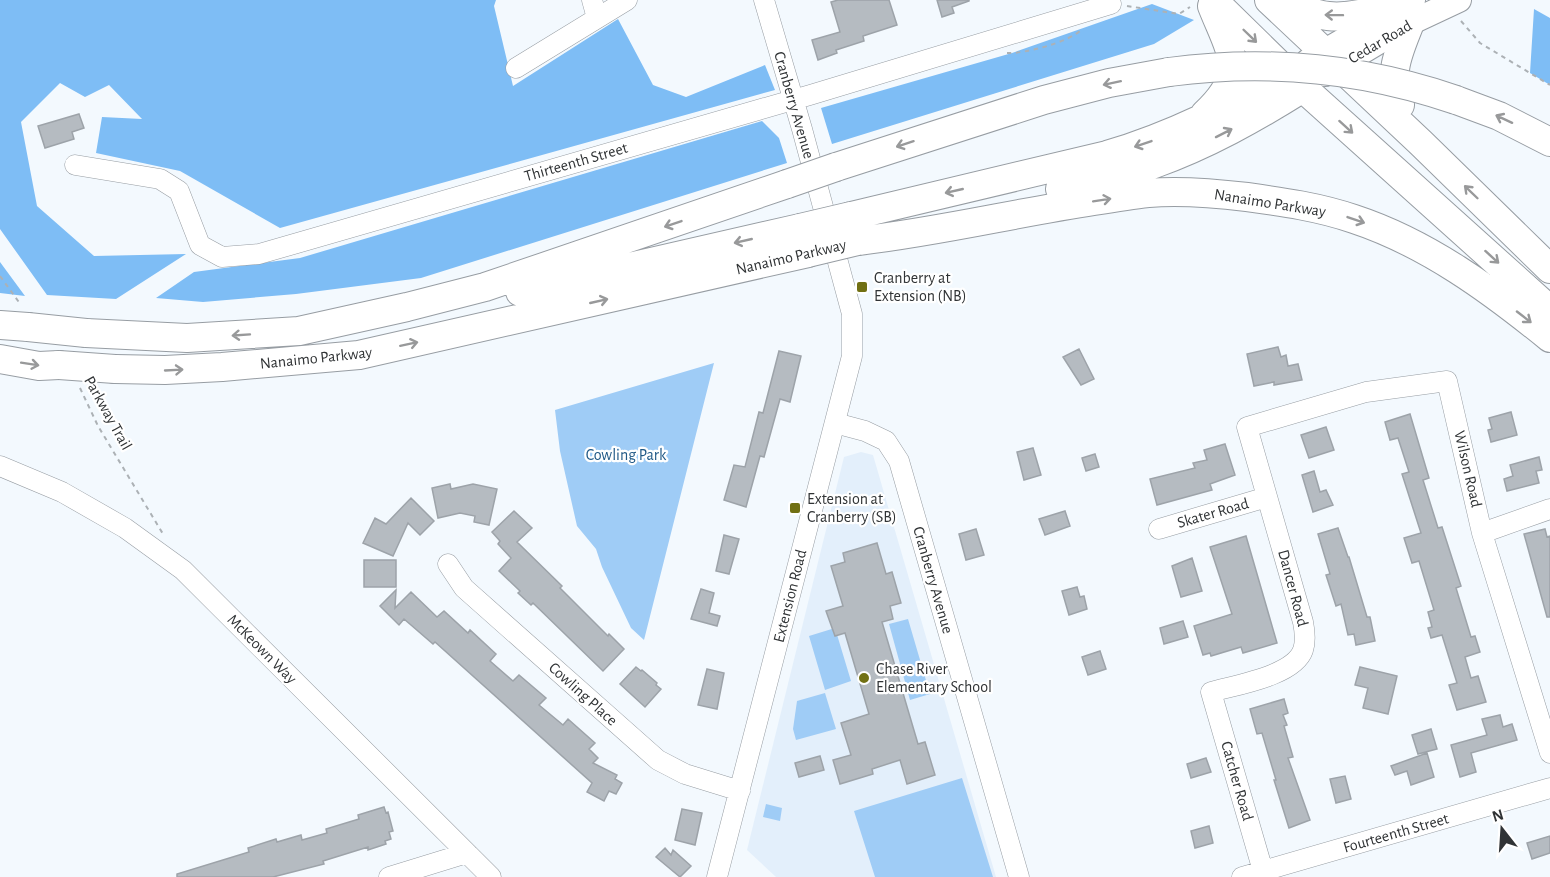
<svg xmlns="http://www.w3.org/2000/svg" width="1550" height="877" font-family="'Alegreya Sans',sans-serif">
<rect width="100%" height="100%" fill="#f3f9fe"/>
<path fill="#e3effb" d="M861 452 873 455 996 877H776L747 850 844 457Z"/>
<path fill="#9fccf6" d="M714 363 644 640 631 628 602 567 596 549 577 526 560 451 555 410Z
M908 619 930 694 910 700 889 624Z
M835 628 851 681 825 690 809 636Z
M825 693 836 729 796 740 793 729 797 701Z
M962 778 993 877H875L854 811Z
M766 804 782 808 780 821 763 817Z"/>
<path fill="#7ebdf5" d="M0 0H496L494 6 513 86 618 19 653 85 686 97 765 65 775 90 280 228 180 171 96 153 102 117 142 119 109 85 85 97 60 83 21 122 37 206 94 256 186 254 116 299 47 295 0 229Z
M1152 4 1194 20 1154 44 832 144 821 108 1012 53Z
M1534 9 1550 18V85L1530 73Z
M762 121 779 138 787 163 421 278 296 294 203 302 156 298 194 272 300 258Z
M0 262 25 296 0 293Z"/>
<path fill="#b5bbc1" stroke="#9da3a9" stroke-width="1.5" d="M838 0H889L897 25 863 36 864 41 836 50 837 53 818 60 812 40 840 32 831 2Z
M937 0H969V1L952 7 954 13 942 17Z
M79 114 84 128 72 132 74 139 45 148 38 126Z
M1278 347 1281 357 1286 355 1288 366 1298 364 1302 380 1274 385V382L1254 386 1247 354Z
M1079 349 1094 379 1081 385 1063 357Z
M779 351 801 356 790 402 780 399 764 457 760 456 746 507 724 500 734 465 745 467 759 412 763 413Z
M1511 412 1517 435 1491 442 1488 430 1492 429 1489 418Z
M1410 414 1429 478 1423 480 1438 528 1442 527 1461 586 1456 588 1471 637 1475 636 1480 652 1465 657 1471 678 1478 676 1486 702 1457 710 1449 685 1457 683 1442 635 1431 638 1428 628 1432 627 1428 612 1434 610 1419 561 1412 563 1404 538 1421 533 1402 474 1409 472 1398 438 1390 440 1385 422Z
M1326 427 1334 450 1309 458 1301 435Z
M1225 444 1235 475 1210 484 1212 490 1157 505 1150 479 1195 468 1193 463 1207 460 1204 450Z
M1033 448 1041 475 1024 480 1017 452Z
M1095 454 1099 467 1086 471 1082 458Z
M1539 457 1542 470 1536 471 1539 483 1507 491 1504 479 1513 476 1510 465Z
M1314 471 1320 492 1326 490 1333 505 1313 512 1302 475Z
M450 484 451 489 473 484 497 489 489 525 474 522 475 516 460 513 438 518 432 488Z
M411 498 434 521 420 535 408 523 393 556 363 543 375 518 386 524Z
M514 511 532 528 517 542 562 586 560 588 608 636 609 634 624 649 603 671 533 603 531 605 518 593 520 591 499 571 511 558 498 544 500 541 492 532Z
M1065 511 1070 526 1045 535 1039 519Z
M1338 528 1348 557H1349L1367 617H1370L1375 641 1356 645 1354 634 1348 635 1341 604 1336 606 1326 575 1330 574 1318 534Z
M976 529 984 555 966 560 959 534Z
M1545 529 1547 537 1550 536V617H1547L1524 534Z
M724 535 739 539 729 574 716 571Z
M1246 536 1277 643 1243 653 1241 647 1211 656 1210 653 1203 655 1194 626 1232 614 1210 547Z
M877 543 886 574 892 572 901 603 890 606 893 619 882 622 918 744 925 742 935 775 907 784 900 760 872 769 873 774 840 784 833 760 851 755 841 723 869 714 845 633 835 636 826 611 843 606 831 566 845 562 843 553Z
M1192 558 1202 591 1181 597 1172 566Z
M364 560H396V587H364Z
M1077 587 1080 597 1084 596 1087 609 1069 615 1062 591Z
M701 589 714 593 709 613 720 616 717 626 691 619Z
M396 590 395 608 411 592 437 617 444 611 468 633 470 630 496 654 490 661 513 681 519 675 546 698 539 705 563 725 568 719 595 743 589 749 598 758 593 763 617 775 615 779 622 783 616 794 609 791 604 801 587 792 592 783 435 642 433 644 404 619 399 625 380 606Z
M1183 621 1188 637 1164 644 1160 628Z
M1100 651 1106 669 1088 675 1082 657Z
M636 667 641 671 642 670 657 683 656 685 661 689 645 707 620 684Z
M1360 667 1397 676 1388 714 1363 708 1368 688 1355 685Z
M707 669 724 673 717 709 698 705Z
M1284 699 1288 713 1283 715 1287 725 1284 726 1293 757 1288 758 1310 820 1289 828 1274 780H1276L1262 733 1257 734 1250 709Z
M1500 715 1503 727 1512 724 1517 740 1471 753 1476 772 1460 777 1451 745 1487 735 1482 719Z
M1431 729 1437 749 1418 754 1412 735Z
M1427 753 1434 777 1411 785 1407 771 1395 775 1391 766Z
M820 756 824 770 799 777 795 763Z
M1206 758 1211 772 1191 778 1187 764Z
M1345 776 1351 799 1336 803 1330 779Z
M384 807 386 813 388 812 393 831 389 832 391 839 385 841 386 844 368 850V847L323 861 324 864 273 877H177V874L249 852 248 848 276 839 277 842 301 835 302 840 327 833 326 829 359 819 358 815Z
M682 809 702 813 695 845 675 840Z
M1209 826 1213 843 1195 848 1191 831Z
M1550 836V853L1532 859 1527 843Z
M665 848 671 855 673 850 691 866 680 877 656 857Z"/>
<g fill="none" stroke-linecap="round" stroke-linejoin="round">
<g stroke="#979da3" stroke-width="21">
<path id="minor" d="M592 0 597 18
M516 68 627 0
M75 165 160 179 179 191 200 245 222 257 259 254 810 95 1111 4
M835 423 865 431 886 441 899 461 1019 877
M0 466 62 492 125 528 183 570 491 877
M1159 529 1267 497
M1482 533 1550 509
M448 564 464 588 658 760 685 774 740 791
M1263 871 1211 692C1235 685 1294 676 1303 650 1306 641 1305 632 1303 622L1247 427 1366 392 1447 381 1482 533 1550 753
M389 877 467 853
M717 877 852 356V314L802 129 764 0
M1242 877 1550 788"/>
</g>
<g stroke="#979da3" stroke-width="26">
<path id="major" d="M1308 61 1392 12
M1325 74 1410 23 1459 0"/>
</g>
<g stroke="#979da3" stroke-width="30">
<path id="highway" d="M1213 0 1303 88 1550 310
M1269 0 1421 143 1550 269
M1284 0C1298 7 1312 14 1328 16 1355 19 1385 7 1411 0
M1456 100 1499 116 1550 142
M1400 105C1388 72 1398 54 1410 23
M1205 114C1249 73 1231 54 1212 6
M836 167 1044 100 1109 83 1169 72
M1060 189C1091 182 1124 175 1154 164 1207 145 1255 118 1303 88
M851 216 1107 155C1172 136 1229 107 1287 73
M858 241C937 232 1015 213 1094 201 1112 198 1130 195 1148 193 1181 190 1214 193 1247 197 1283 202 1319 207 1354 219 1427 243 1491 290 1550 338
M520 292 800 228
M0 325 28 327
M86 333 187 338 299 331 407 307 485 287 787 184
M0 359 39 366 59 365
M115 369 165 370 222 367 359 355 808 253"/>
</g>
<path stroke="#acb1b5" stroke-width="2" stroke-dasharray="4.5 4.5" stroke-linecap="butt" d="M1127 6 1179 14 1190 7
M1461 21 1480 43 1550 85
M1007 53C1024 54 1069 42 1081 30
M0 276 21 305
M80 388 98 426 163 534"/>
<use href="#minor" stroke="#fff" stroke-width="20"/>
<use href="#major" stroke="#fff" stroke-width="24"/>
<use href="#highway" stroke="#fff" stroke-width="28"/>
<g stroke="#979da3" stroke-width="30" stroke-linecap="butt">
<path id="highway-bridge" d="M1169 72C1266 59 1363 68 1456 100
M787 184 836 167
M800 228 851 216
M808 253 858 241
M28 327 86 333
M59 365 115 369"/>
</g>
<use href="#highway-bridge" stroke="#fff" stroke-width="28"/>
</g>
<defs><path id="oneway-shaft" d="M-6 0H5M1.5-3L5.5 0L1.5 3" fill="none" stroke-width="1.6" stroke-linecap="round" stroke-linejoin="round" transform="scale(1.5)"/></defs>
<g stroke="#98999a">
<use href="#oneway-shaft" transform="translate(1334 15) rotate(-179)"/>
<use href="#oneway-shaft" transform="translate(1250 36) rotate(44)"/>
<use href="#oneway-shaft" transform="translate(1112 83) rotate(168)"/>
<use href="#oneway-shaft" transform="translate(1504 119) rotate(-155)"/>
<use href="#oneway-shaft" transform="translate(1346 127) rotate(42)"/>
<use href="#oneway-shaft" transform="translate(1224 133) rotate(-27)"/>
<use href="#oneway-shaft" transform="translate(905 144) rotate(162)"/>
<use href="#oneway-shaft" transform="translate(1143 144) rotate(161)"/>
<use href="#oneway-shaft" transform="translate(954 191) rotate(167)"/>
<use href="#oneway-shaft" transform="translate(1471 192) rotate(-136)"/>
<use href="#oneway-shaft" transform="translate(1102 200) rotate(-9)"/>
<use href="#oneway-shaft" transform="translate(1356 220) rotate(19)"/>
<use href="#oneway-shaft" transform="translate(673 224) rotate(161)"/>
<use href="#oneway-shaft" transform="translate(743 241) rotate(167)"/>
<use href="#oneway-shaft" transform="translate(1492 257) rotate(42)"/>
<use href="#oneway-shaft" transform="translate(599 301) rotate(-13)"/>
<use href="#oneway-shaft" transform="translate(1524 317) rotate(38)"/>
<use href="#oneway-shaft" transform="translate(241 335) rotate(176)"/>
<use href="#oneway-shaft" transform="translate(409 344) rotate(-12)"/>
<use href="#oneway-shaft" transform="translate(30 364) rotate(9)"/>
<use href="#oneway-shaft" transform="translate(174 370) rotate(-3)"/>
</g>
<g fill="#717013" stroke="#fff" stroke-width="2">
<rect x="856" y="281" width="12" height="12" rx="3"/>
<rect x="789" y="502" width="12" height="12" rx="3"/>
<circle cx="864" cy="678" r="6"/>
</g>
<g text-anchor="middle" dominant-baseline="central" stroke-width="4.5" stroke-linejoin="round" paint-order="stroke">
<g font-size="16" fill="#303335" stroke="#fff">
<text transform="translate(1380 42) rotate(-30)">Cedar Road</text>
<text transform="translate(794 105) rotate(74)">Cranberry Avenue</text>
<text transform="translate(576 162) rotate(-16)">Thirteenth Street</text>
<text transform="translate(1270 203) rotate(9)">Nanaimo Parkway</text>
<text transform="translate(791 257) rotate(-13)">Nanaimo Parkway</text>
<text transform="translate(316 358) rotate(-6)">Nanaimo Parkway</text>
<text transform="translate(108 413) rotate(61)">Parkway Trail</text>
<text transform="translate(1468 469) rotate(77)">Wilson Road</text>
<text transform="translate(1213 513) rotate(-16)">Skater Road</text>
<text transform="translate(933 580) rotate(74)">Cranberry Avenue</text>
<text transform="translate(1293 588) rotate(75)">Dancer Road</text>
<text transform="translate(790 596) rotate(-76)">Extension Road</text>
<text transform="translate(262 649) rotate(45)">McKeown Way</text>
<text transform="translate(583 694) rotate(42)">Cowling Place</text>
<text transform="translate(1237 781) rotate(74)">Catcher Road</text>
<text transform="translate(1396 833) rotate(-16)">Fourteenth Street</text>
</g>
<g font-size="16" fill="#303335" stroke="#fff" text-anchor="start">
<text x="874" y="278">Cranberry at<tspan x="874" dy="18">Extension (NB)</tspan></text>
<text x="807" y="499">Extension at<tspan x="807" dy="18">Cranberry (SB)</tspan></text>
<text x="876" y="669">Chase River<tspan x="876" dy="18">Elementary School</tspan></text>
</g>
<g font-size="16" fill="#1f5886" stroke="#fff">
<text x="626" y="455">Cowling Park</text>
</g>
</g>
<g transform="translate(1502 829) rotate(343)" stroke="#ffffff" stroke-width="4.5" paint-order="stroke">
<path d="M0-4.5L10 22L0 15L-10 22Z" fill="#303335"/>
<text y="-9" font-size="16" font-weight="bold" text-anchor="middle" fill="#303335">N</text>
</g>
</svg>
